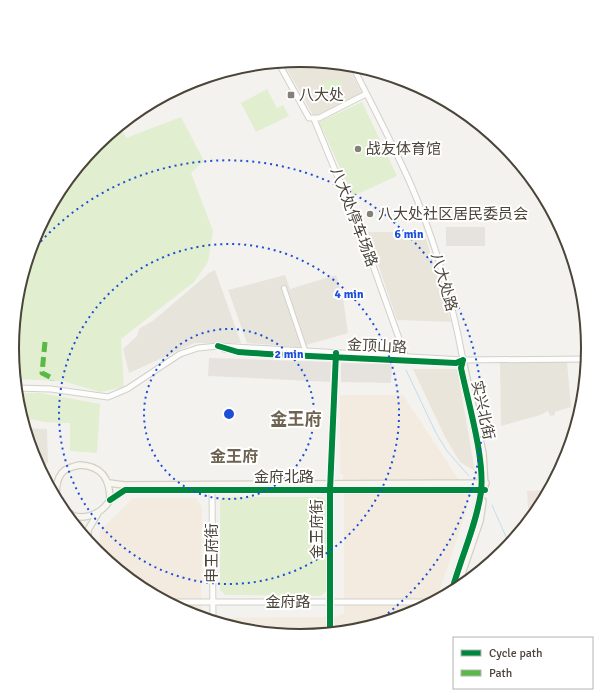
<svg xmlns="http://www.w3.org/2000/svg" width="601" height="697" font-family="Signika,'Noto Sans SC',sans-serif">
<rect width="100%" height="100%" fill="#f4f2ee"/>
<path fill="#e7e4dc" d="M215 270 241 343H195L129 373 123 349 137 336 139 329 154 320 209 273Z
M285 275 290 289 336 275 343 298 348 333 299 347 247 343 228 290Z
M567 362 571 407 555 412V415L550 416 548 411 540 415 501 426 500 363Z
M25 428 47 429 48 462 41 471 34 459Z"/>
<path fill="#f3ebdf" d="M340 395H403L469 495 466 512 436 602 411 615 357 631 300 637 244 631 190 615 140 588 99 555 100 531 133 498H196L202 507 201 618 337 617 344 613V507L343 474H340Z"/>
<path fill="#eae5da" d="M301 60 347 65 362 93 314 117 283 62Z
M367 232H424L451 322 397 320Z
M413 369H457L475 471 460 462 445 437Z"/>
<path fill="#eee3df" d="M550 490 540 509 529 523 527 491Z"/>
<path fill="#e1eecf" d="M340 78 342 92 322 96 319 83Z
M267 89 277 108 283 105 289 116 256 132 241 103Z
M362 102 397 176 353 196 319 122Z
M181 117 204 161 191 173 213 231 208 262 194 282 121 339 124 387 100 392 63 381 15 379C14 369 12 359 12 349 11 277 46 195 97 144 104 137 113 131 120 125L126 138Z
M16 393H40L100 404 97 453 70 451V423L44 422 21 417Z
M223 497H322L326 500 327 591 320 596 225 595 220 590V500Z"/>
<path fill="#e6e3df" d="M446 227H485V246H446Z
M209 358 331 362 330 382 208 376Z
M341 363 392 364 391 383 341 382Z"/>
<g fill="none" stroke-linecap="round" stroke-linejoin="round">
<path stroke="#c0ddf1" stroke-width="1" d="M406 370 436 433 447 451 469 476
M492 505 510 546"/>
<g stroke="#d2d0cb" stroke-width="6">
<path id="minor" d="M284 288 306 353"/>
</g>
<g stroke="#d2d0cb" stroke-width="7">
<path id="tertiary" d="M278 62 309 118H319L366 94
M352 65C372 105 393 144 411 185 435 241 452 300 463 360
M314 119 365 243 407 361
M224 349 245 352 456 363 463 360
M16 388 51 389 108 397 127 389 180 354 198 348 218 346 463 360 588 359
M212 487 213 622
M166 602H435
M330 634V490L336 353"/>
</g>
<g stroke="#d3cfc5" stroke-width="8">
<path id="secondary" d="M463 360 483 453 485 487
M80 465C102 466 110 479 110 500 100 516 78 524 62 509 53 500 55 477 65 470 70 467 75 466 80 465Z
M109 483 124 485 486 483
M110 500 125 490H485
M71 514 80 528 82 535
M88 542V530L98 513
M456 591 480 521 483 501
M451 594C460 559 476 527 481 492 485 459 468 402 461 368L463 360"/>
</g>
<use href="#minor" stroke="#fdfdfc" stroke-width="4"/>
<use href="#tertiary" stroke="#fdfdfc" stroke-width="5"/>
<use href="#secondary" stroke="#f7f6f1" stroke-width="5.5"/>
<path stroke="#58b947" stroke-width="5" stroke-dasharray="10 5" stroke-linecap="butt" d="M45 342 42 373 52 378V381"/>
<g stroke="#fff" stroke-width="8">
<path id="cycleway" d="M218 346 238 352 267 354 456 363 463 360
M110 500 125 490H485
M451 594C460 559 476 527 481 492 485 459 468 402 461 368L463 360
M330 634V490L336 353"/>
</g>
<use href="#cycleway" stroke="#00873e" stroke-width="6"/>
</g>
<g fill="none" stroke="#1d4ed8" stroke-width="2" stroke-dasharray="2 4">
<circle cx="229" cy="414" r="85"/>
<circle cx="229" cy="414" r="170"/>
<path d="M29 255A255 255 0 1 1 368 628"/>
</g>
<g fill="#868178" stroke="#fff" stroke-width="1.5">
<rect x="287" y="91" width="8" height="8" rx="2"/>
<circle cx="358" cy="149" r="4"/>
<circle cx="370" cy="214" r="4"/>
</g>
<g text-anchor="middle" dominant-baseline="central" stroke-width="4" stroke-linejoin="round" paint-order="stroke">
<g font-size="15" fill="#4b4439" stroke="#fff" text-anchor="start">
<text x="299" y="95">八大处</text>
<text x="366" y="149">战友体育馆</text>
<text x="378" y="214">八大处社区居民委员会</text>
</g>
<g font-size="15" fill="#4b4439" stroke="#fff">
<text transform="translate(354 217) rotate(69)">八大处停车场路</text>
<text transform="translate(444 282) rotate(74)">八大处路</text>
<text transform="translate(377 346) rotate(3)">金顶山路</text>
<text transform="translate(483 410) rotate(78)">实兴北街</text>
<text x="284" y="477">金府北路</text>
<text transform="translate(317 529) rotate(-90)">金王府街</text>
<text transform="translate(212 553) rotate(-90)">申王府街</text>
<text x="288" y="602">金府路</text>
</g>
<g font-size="16" font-weight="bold" fill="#6e6250" stroke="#fff">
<text x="234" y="457">金王府</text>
</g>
<g font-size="17" font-weight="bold" fill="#6e6250" stroke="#fff">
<text x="296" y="419">金王府</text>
</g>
</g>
<path d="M0 0H601V697H0ZM19 348a281 281 0 1 1 562 0a281 281 0 1 1-562 0Z" fill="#fff" fill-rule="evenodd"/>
<path fill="none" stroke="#4b4439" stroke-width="2" d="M19 348a281 281 0 1 1 562 0a281 281 0 1 1-562 0Z"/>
<circle cx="229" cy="414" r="6" fill="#1d4ed8" stroke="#fff" stroke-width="2"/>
<g font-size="12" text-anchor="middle" font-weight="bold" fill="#1d4ed8" stroke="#fff" stroke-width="4" stroke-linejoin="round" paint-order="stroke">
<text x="409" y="238">6 min</text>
<text x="349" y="298">4 min</text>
<text x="289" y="358">2 min</text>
</g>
<rect x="453" y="637" width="140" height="52" fill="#ffffff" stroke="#b7b4b0"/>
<rect x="461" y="650" width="20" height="6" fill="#00873e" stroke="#b7b4b0"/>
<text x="489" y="657" font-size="12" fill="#4b4439">Cycle path</text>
<rect x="461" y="670" width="20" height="6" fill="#58b947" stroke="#b7b4b0"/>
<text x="489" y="677" font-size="12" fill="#4b4439">Path</text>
</svg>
